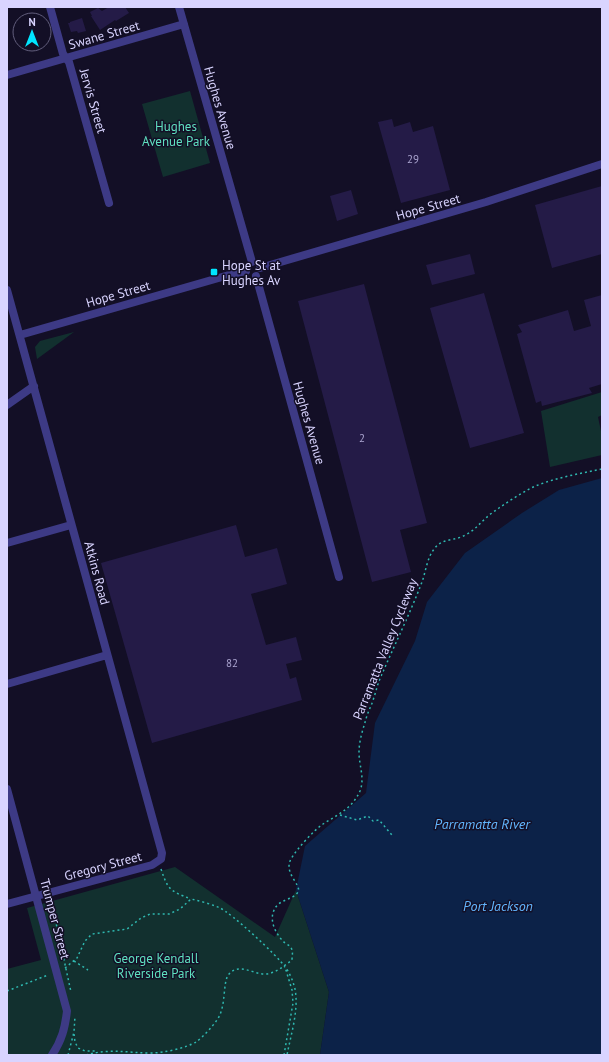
<svg xmlns="http://www.w3.org/2000/svg" width="609" height="1062" font-family="'PT Sans',sans-serif">
<rect width="100%" height="100%" fill="#130f26"/>
<path fill="#12302f" d="M190 91 210 163 163 177 142 104Z
M74 332 37 359 35 347 40 341Z
M602 392V415L598 417 602 436V455L550 467 541 411Z
M175 867 275 937 296 890 329 992 320 1055H7V969L41 960 27 908Z"/>
<path fill="#0c2248" d="M602 478V1055H320L329 992 296 890 305 846 366 793 375 723 415 641 427 602 465 553 522 513 559 490Z"/>
<path fill="#241b47" d="M109 7H125L129 13 116 21 115 20 100 30 91 16H92L90 12 98 8 102 11Z
M82 18 86 31 78 33 77 31 71 32 68 23H70V22Z
M392 119 394 127 410 122 413 132 433 126 450 190 401 203 378 122Z
M602 186V254L552 268 535 205Z
M351 190 358 214 337 221 330 196Z
M470 254 475 274 432 285 426 265Z
M364 284 427 523 400 530 411 572 372 582 298 301Z
M484 293 524 433 470 448 430 308Z
M602 295V384L589 388 592 393 542 406 541 401 536 403 517 334 522 332 518 325 568 310 574 331 591 326 584 300Z
M236 525 245 557 277 548 287 584 251 594 266 645 296 637 302 660 286 664 290 679 296 677 302 700 152 743 101 563Z"/>
<g fill="none" stroke-linecap="round" stroke-linejoin="round">
<path stroke="#2fb8b0" stroke-width="1.5" stroke-dasharray="2 3" stroke-linecap="butt" d="M340 815 357 820 368 816 373 821 379 820 392 835
M161 869C168 890 170 891 191 899
M51 900 71 992
M74 961 88 970
M65 968 77 958 85 941 92 934 127 929 141 918 150 914H169L180 909 191 899C200 901 211 904 220 908 230 912 279 957 285 967 290 973 293 981 295 989 299 1010 291 1034 287 1055
M7 991 48 975
M74 1034 75 1042 78 1048 85 1051H95
M68 1055 74 1032 75 1016
M86 1055C110 1048 127 1053 152 1053 163 1053 186 1048 196 1042 203 1037 212 1027 217 1020 227 1006 222 982 229 974 239 962 254 975 266 974 276 973 284 966 292 960 292 956 293 953 292 950 291 946 288 945 285 943 277 936 270 923 273 913 277 898 293 901 298 892 302 885 283 873 291 859 296 850 314 830 323 824 337 815 352 809 360 791 365 778 359 766 359 752 359 741 363 729 366 719 368 711 372 705 374 697 376 692 377 686 379 681 393 648 409 616 422 582 426 571 427 557 435 548 442 538 456 541 465 535 474 531 479 524 486 518 490 514 495 511 499 508 509 501 520 494 531 488 553 478 578 474 602 469
M284 1055 293 1003 292 990 285 967"/>
<path stroke="#3d3a85" stroke-width="8" d="M50 7 63 54 69 62 109 203
M179 7 252 262
M7 75 184 24
M260 268 486 202 602 164
M256 276 339 577
M7 290 162 853 161 859 152 865 7 904
M20 335 236 273 246 271
M7 405 34 386
M7 543 71 525
M7 684 107 655
M7 789 67 1011C65 1028 62 1040 52 1055"/>
</g>
<rect fill="#00e5ff" stroke="#130f26" stroke-width="1.5" x="210" y="268" width="8" height="8" rx="2"/>
<g text-anchor="middle" dominant-baseline="central" stroke-width="3" stroke-linejoin="round" paint-order="stroke">
<g font-size="11" fill="#aca6d1">
<text x="413" y="159">29</text>
<text x="362" y="438">2</text>
<text x="232" y="663">82</text>
</g>
<g font-size="13" fill="#d9d4ff" stroke="#130f26">
<text transform="translate(104 35) rotate(-16)">Swane Street</text>
<text transform="translate(93 101) rotate(74)">Jervis Street</text>
<text transform="translate(220 108) rotate(74)">Hughes Avenue</text>
<text transform="translate(428 207) rotate(-16)">Hope Street</text>
<text transform="translate(118 294) rotate(-16)">Hope Street</text>
<text transform="translate(309 423) rotate(74)">Hughes Avenue</text>
<text transform="translate(97 573) rotate(75)">Atkins Road</text>
<text transform="translate(385 649) rotate(-68)">Parramatta Valley Cycleway</text>
<text transform="translate(103 866) rotate(-15)">Gregory Street</text>
<text transform="translate(55 919) rotate(75)">Trumper Street</text>
</g>
<g font-size="13" fill="#5fe0c0" stroke="#130f26">
<text x="176" y="126">Hughes<tspan x="176" dy="15">Avenue Park</tspan></text>
<text x="156" y="958">George Kendall<tspan x="156" dy="15">Riverside Park</tspan></text>
</g>
<g font-size="13" fill="#d9d4ff" stroke="#130f26" text-anchor="start">
<text x="222" y="265">Hope St at<tspan x="222" dy="15">Hughes Av</tspan></text>
</g>
<g font-size="14" font-style="italic" fill="#62b6ff" stroke="#130f26">
<text x="482" y="824">Parramatta River</text>
<text x="498" y="906">Port Jackson</text>
</g>
</g>
<rect width="609" height="1062" fill="none" stroke="#d9d4ff" stroke-width="16"/>
<g transform="translate(32 32)"><circle r="19" fill="#130f26" stroke="#625e7d"/>
<path d="M0-3L7 15L0 10L-7 15Z" fill="#00e5ff"/>
<text y="-6" font-size="11" font-weight="bold" text-anchor="middle" fill="#d9d4ff">N</text>
</g>
</svg>
